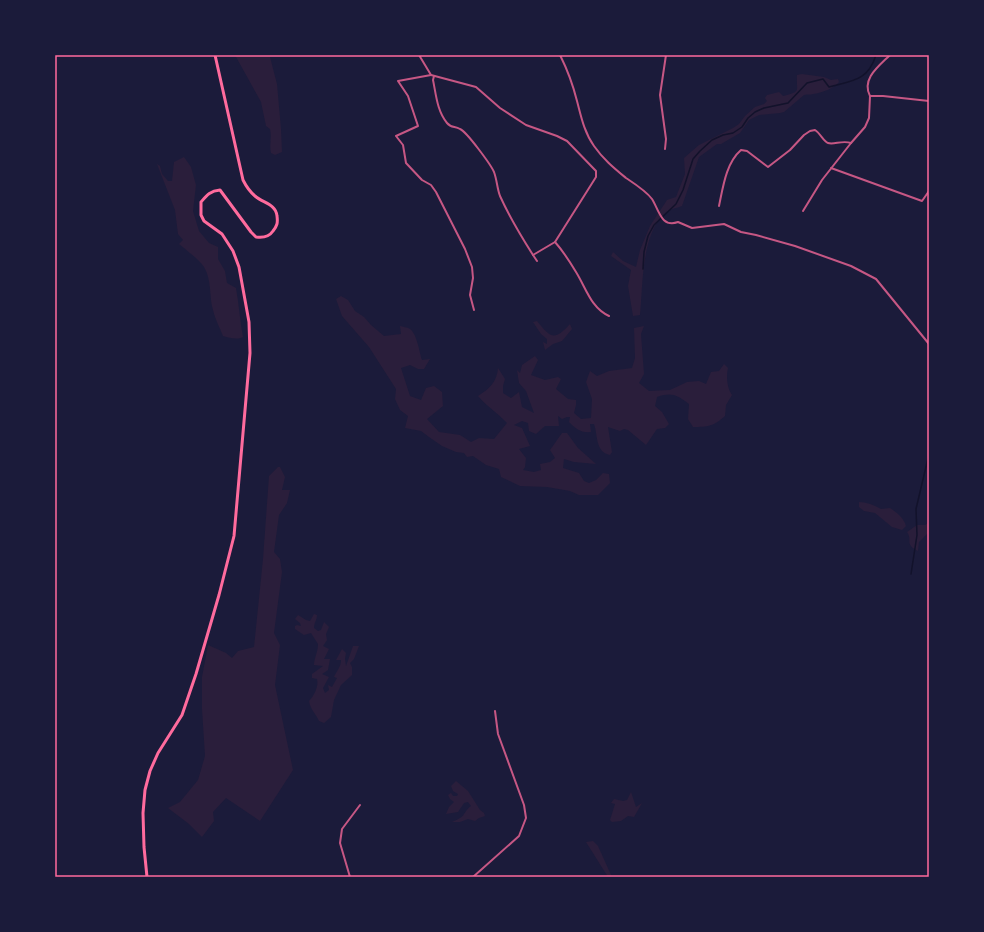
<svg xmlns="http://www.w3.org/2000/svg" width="984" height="932" viewBox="0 0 984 932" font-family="Figtree,sans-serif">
<rect width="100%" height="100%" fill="#1b1b3a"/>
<g fill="#2a1e3b">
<path d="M235,55H270V57L277,84L281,129L282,152L275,155L271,153C269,145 272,138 270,129L266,126L261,102Z"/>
<path d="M802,74L824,77L831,80L838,79L839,82C834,88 822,93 813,94C810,95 808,94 804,95L784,112L780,113L759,115L749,120L740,133L721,144H717L699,157L682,206C677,208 669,209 665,213C641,234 643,286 640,315L633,316L628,286L631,270L611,256L613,252L623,261L636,267L640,250L650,226L667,200L676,197L685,174L684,158L699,145L733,128L739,124L745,116L755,107L764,104L767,101L765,98L767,95L779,92L783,96C802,91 796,92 797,75Z"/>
<path d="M184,157L191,167L196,185L193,211L199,231L209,243L218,247V259L225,271L227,283L236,288C239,305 240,321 243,337C237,340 230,338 223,336C220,328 215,319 213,310C209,297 212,280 204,267C199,259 187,251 179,244L183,240L178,234L175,210L157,164L160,166L162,174L168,181H172L174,162Z"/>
<path d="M341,296L348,300L355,311L364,317L371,325L384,336L401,334L400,326C403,327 407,327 410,329C417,334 419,351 422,360L430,359L424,369H418L410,365L401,368L410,396L421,400L426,388L434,386L442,392L443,406L427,419L439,432L460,435L471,442L479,438L494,439L507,423C498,413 486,406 478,396C489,389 497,382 498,368L505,379L503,386V393L511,398L519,392L522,407L534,413L526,391L519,383L517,370L520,373L522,365L535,356L538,360L531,375L545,380L558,377L561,379L556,389L568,399L576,400V405L574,413L581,419L591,418L592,399L586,382L590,371L597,376L609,371L632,368L635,358L634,328L644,326L641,334L644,374L639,383L649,391L670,390L687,382L699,381L706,384L711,372L719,371L724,364L728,368C726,376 727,388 732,395L726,405L725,416C714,426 708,427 693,427L688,419L689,404C677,395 672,392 657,397L655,406L662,412L669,424L665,428L657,429L646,445L628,430L624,429L620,431L608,427L612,452L610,455C595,452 598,435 594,424H590L591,432C581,433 576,429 569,422L570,417H567L562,419L558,416L559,426H545L536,434L529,431L528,423L522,421L514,425L522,428L530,446L519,449L526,458L525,467L523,470L534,472L541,470L540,464L550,462L555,458L550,450L562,433H567L578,448L596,464L574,462L564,459L563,468L579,473L584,481L589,483L596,480L603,473L609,474L610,483L598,495H579L570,491L547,487L520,486L501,477L499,469L486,465L473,456L467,457L464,453L456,452L442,446L429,437L421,431L405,428L408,416L400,410L395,399L396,389L369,347L342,316L336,299Z"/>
<path d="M537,321C550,337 554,342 570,324L572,329L562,341L553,344L545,350L543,342L547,344V339L541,334L533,322Z"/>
<polygon points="278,467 280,467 285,477 282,490 290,490 287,503 279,515 274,552 280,559 282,572 274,633 280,645 275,685 293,770 260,821 226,798 213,812 214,821 202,837 189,824 168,808 180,802 198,780 205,756 202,709 202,677 208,645 226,653 232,658 238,651 254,647 263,559 269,476"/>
<path d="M859,502C866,502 874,505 881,509L890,508C896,512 904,518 906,526L902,530L892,527L875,513L864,511L859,507Z"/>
<path d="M929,522V532L919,542L918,551C904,544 913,541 907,532L917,525H925Z"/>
<path d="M314,614L317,615C317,620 314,623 314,628L318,631L321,630L324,622L329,627L326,634L327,640L323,646L329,649L324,659H330L328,670L322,674L329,677L323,688L325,693L329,690L328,685L332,687L337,678L334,677C337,670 341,667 341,660H336L342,649L346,653L345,659L346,666L353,646H359L354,659L350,663L352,667V675L341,685L334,700L331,717L324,723L319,721C316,714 310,709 309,701C314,696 319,686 317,679L312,678V674L323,666L314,665C314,658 318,652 318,644L311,633L304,635L295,629V626L297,625L301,626L300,623L295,619L298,615L306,620L310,621Z"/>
<path d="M456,781L468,791L480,810L484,813L485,816L479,818L475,821L468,819L460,822H452C456,820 462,818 464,814C467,810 467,809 471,806L468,802L464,803L458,812L446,814L449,807L454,802L450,799L448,795L451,793L453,796H457L458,794L453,791L451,786Z"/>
<polygon points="631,792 636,807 642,803 634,817 628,816 621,821 612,822 610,820 615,804 611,803 614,799 623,801 627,800"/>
<polygon points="593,841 598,846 612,877 608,877 586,842"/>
</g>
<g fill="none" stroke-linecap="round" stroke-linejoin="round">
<g stroke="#12122b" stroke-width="1.5">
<path d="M643,269L644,252L648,236L654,225L676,204L683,190L693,159L700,151L712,140L723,135L733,133L742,127L748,118L755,112L764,108L788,103L807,83L823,79L829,87C852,81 868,81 876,55"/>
<polyline points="911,574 917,535 916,509 929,454"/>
</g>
<g stroke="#c65784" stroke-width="2">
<polyline points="419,55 431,75 476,87 500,108 526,125 557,136 567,141 596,171 596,177 555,242"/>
<path d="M560,55C567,69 573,85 577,101C581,116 584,132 594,146C603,159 614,168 626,178C635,184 646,191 652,199C659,210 661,228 678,222L692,228L724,224L741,232L756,235L795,246L851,266L876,279L929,344"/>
<path d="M890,55C879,66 861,79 870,96H883L929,101"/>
<polyline points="431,75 398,81 408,96 418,126 396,136 403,145 406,163 422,180 431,185 436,192 465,249 472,267 473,278 470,295 474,310"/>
<path d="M434,76L433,80C436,94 437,111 447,123C451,128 455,126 460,129C467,132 491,165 494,172C497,180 497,188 500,196C509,216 521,236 533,255L555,242C563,251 570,262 576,272C586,288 591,308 609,316"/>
<polyline points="665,149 666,139 660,95 666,55"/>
<polyline points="831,168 922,201 929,191"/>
<path d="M719,206C723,187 726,163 741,150L747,151L768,167L790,150L804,135L810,131L815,130C820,133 824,142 828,143C834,145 842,140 851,143"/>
<polyline points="803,211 822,180 851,143 865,127 869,118 870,96"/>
<polyline points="533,255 537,261"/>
<polyline points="350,877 340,843 342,829 360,805"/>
<polyline points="473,877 519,836 526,818 524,805 498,734 495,711"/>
</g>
<path stroke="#ff6b9d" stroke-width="3" d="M147,877L144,847L143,813L145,790L150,771L158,753L182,715L196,674L219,595L234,536L250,353L249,322L239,267L233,251L222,234L204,221L201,215V202C207,195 210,191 220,190L251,232L256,237C263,238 269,237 273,231C277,226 278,223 277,216C276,204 263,203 255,196C249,191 246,186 243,180L215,55"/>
</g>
<rect width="984" height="932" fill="none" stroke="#1b1b3a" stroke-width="112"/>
<rect x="56" y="56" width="872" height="820" fill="none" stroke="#ff6b9d" stroke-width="1.5"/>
</svg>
